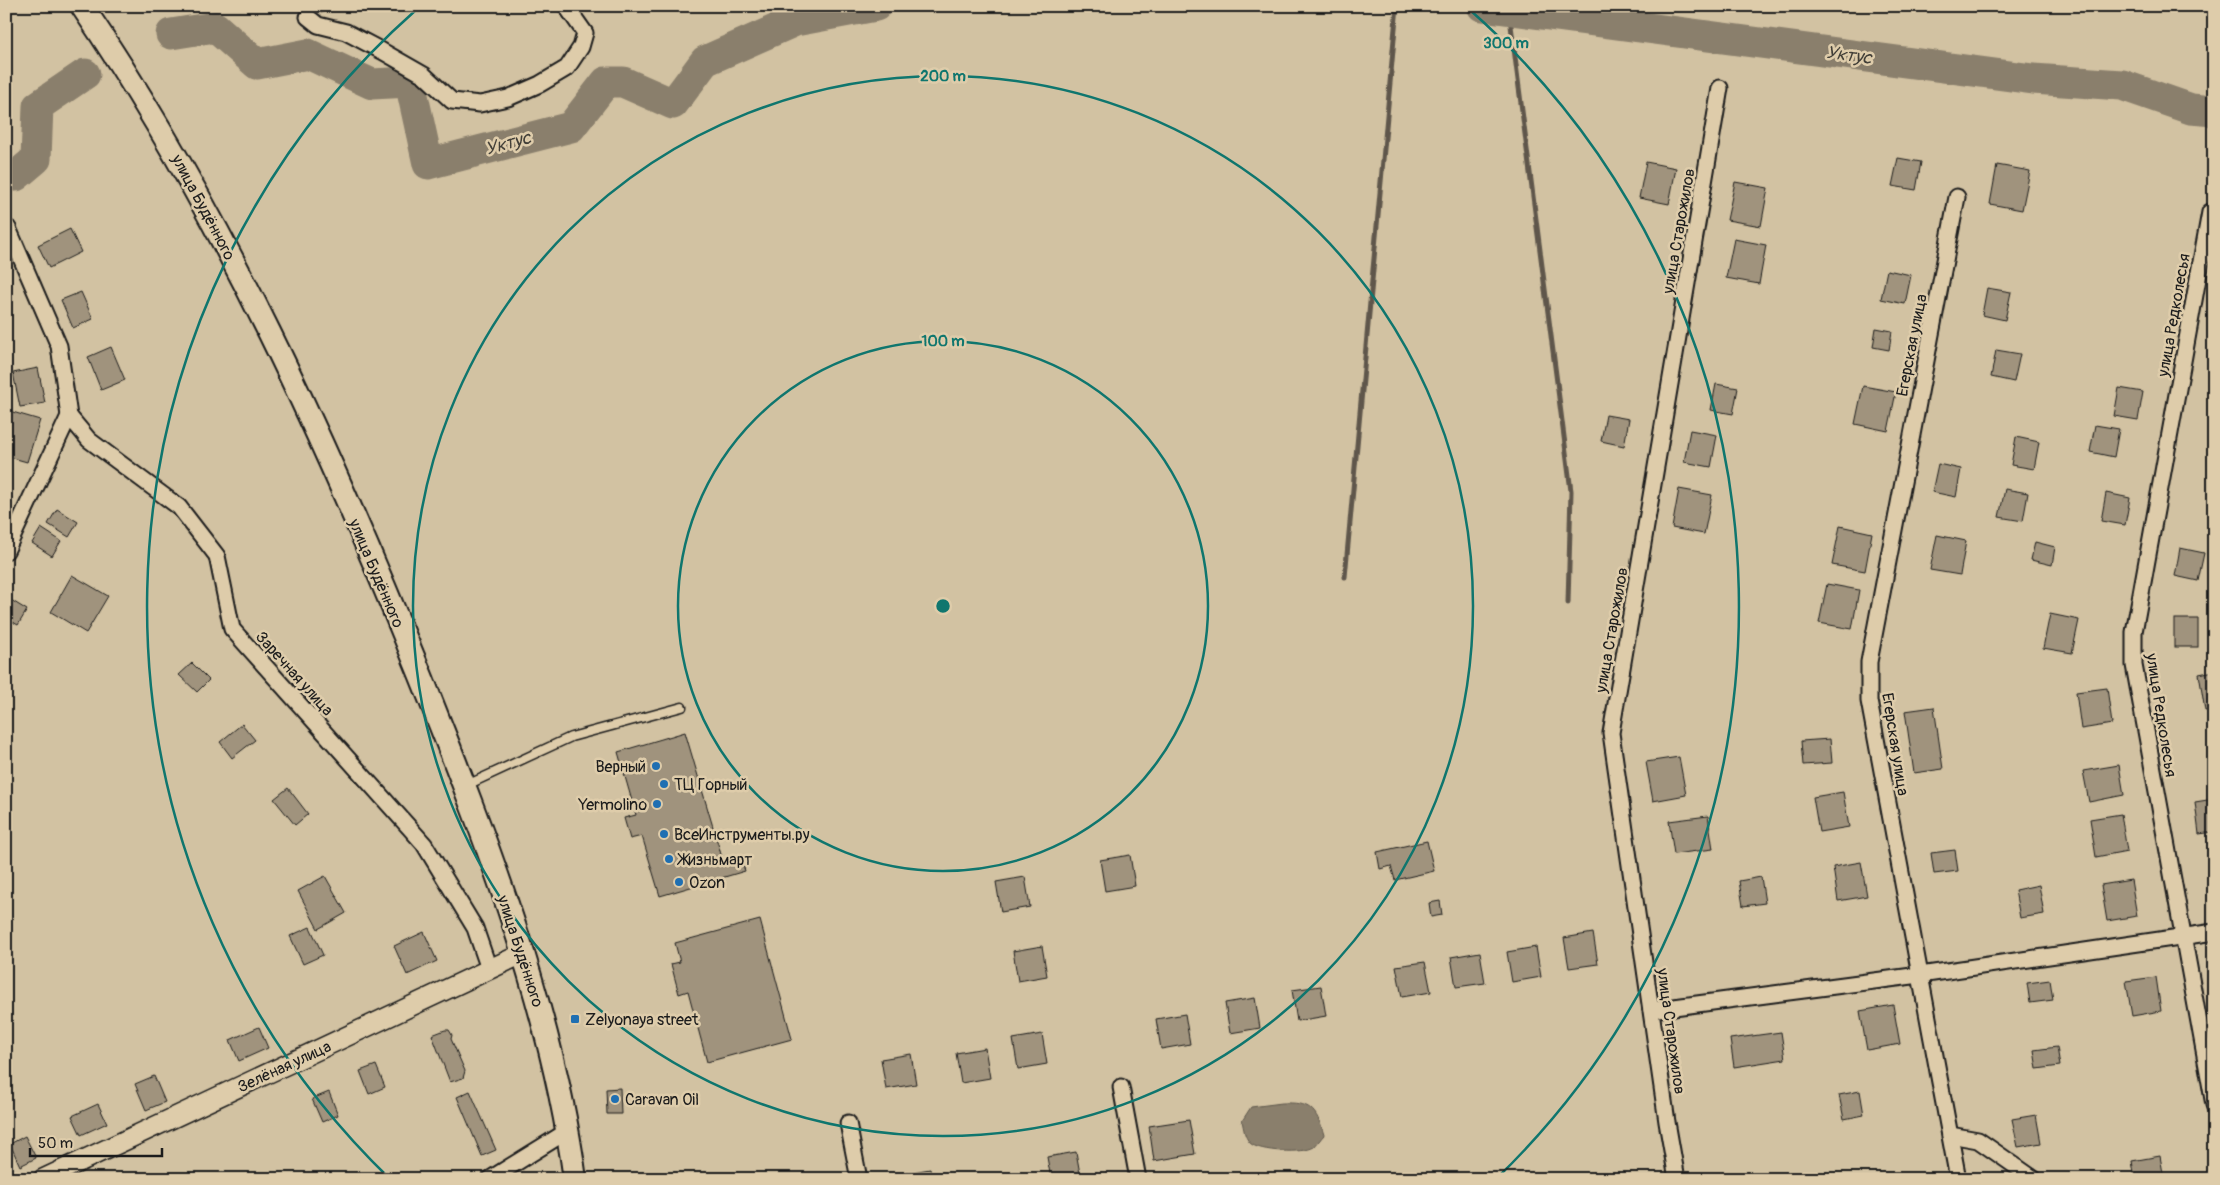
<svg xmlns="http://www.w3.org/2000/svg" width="2220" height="1185" viewBox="0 0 2220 1185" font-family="Pangolin,sans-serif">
<rect width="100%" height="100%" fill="#d2c2a2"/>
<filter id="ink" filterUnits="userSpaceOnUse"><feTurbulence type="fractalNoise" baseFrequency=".02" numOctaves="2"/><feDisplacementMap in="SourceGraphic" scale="10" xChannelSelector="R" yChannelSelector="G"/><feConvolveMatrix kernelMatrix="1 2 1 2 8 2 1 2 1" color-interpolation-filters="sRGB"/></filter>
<g filter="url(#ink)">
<path fill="#8a7f6c" stroke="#5e574c" d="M1282,1103C1310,1102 1316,1108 1324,1135C1321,1138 1317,1144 1314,1147C1303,1154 1259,1152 1250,1143C1244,1136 1244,1129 1242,1121L1251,1107Z"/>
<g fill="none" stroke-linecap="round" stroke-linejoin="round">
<g stroke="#5e574c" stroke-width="5">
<polyline points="1509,10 1571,491 1568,603"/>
<polyline points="1345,577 1397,6"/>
</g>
<g stroke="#8a7f6c" stroke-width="31">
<polyline points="1482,6 2033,79 2122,85 2191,109 2214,111"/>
<polyline points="171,34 215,27 257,64 308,54 372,84 410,82 428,164 571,127 606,82 623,82 673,104 705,61 795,21 876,6"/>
<polyline points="6,176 16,176 36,159 38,106 85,74"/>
</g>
</g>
<g fill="#a0937d" stroke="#1c1c1c">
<polygon points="319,6 337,6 321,13"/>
<polygon points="1898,158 1921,162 1916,190 1892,186"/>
<polygon points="1646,162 1676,168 1669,204 1639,198"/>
<polygon points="1997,165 2030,171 2022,210 1990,204"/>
<polygon points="1735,182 1768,188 1761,226 1727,220"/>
<polygon points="70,229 81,252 49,268 38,245"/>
<polygon points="1734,239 1766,245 1759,284 1726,278"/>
<polygon points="1887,270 1911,275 1905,304 1881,299"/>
<polygon points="1987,288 2011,292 2005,320 1982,315"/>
<polygon points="81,292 93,319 73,328 61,300"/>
<polygon points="1876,328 1892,331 1889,350 1873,347"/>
<polygon points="111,347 125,380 101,390 88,357"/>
<polygon points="1996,350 2020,354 2014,382 1991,377"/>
<polygon points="38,368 45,403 20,407 13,373"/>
<polygon points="1716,384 1738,388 1733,414 1711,410"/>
<polygon points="1863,386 1896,392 1888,431 1855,424"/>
<polygon points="2119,388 2143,392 2138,420 2114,416"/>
<polygon points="9,411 40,420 27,462 6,456 6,421"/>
<polygon points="1606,415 1629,419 1624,446 1601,441"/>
<polygon points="2095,425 2119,429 2114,457 2090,452"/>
<polygon points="1690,430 1717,435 1711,467 1684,462"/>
<polygon points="2016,437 2039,442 2034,469 2011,465"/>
<polygon points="1938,464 1961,469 1956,497 1932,492"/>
<polygon points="1679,489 1712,495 1704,534 1672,528"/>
<polygon points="2005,489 2028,493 2023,521 1999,517"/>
<polygon points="2106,493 2130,498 2125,525 2101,521"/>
<polygon points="57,509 78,522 69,537 48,524"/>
<polygon points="1840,526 1872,533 1865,571 1832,565"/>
<polygon points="41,528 61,541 52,556 32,543"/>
<polygon points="1937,535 1966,541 1960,575 1930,570"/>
<polygon points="2035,542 2055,547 2052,565 2031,560"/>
<polygon points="2180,548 2204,553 2198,581 2175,576"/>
<polygon points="72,575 108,596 86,633 51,612"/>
<polygon points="1827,584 1859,590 1852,629 1819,623"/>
<polygon points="6,597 27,610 18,625 6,618"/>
<polygon points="2050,614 2079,620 2072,653 2043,648"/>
<rect x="2174" y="619" width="24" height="28"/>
<polygon points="192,663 209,680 197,692 179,675"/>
<polygon points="2214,671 2214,709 2205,711 2199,674"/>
<polygon points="2107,688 2112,724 2081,729 2076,692"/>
<polygon points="1934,707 1943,769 1914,773 1905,711"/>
<polygon points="242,724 255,740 232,758 220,742"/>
<polygon points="685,732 723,861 740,856 745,871 660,896 642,836 630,839 624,818 636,815 618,752"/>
<polygon points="1830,739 1832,763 1803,765 1801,741"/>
<polygon points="1679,757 1686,795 1653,801 1646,762"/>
<polygon points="2119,765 2124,795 2089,802 2083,771"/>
<polygon points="288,788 308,814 295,825 274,799"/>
<polygon points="1843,792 1849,827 1819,832 1813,797"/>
<polygon points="2214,799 2214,832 2199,834 2195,802"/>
<polygon points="2121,814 2127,851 2096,857 2090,819"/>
<polygon points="1708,816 1713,849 1674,854 1669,821"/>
<polygon points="1427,841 1434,871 1395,880 1391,866 1380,869 1377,852"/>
<polygon points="1955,850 1958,871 1934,874 1931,853"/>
<polygon points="1130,855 1135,886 1105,891 1100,860"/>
<polygon points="1861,862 1867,896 1838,901 1833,867"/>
<polygon points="2214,875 2214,900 2210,876"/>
<polygon points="325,876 346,913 318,929 298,891"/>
<polygon points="1025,877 1030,907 1001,912 996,882"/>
<polygon points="1761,877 1765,903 1743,906 1739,881"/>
<polygon points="2131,880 2137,916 2107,921 2101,885"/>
<polygon points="2039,885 2044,914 2020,918 2015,890"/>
<polygon points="1440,901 1442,915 1431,917 1429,903"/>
<polygon points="760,920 792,1039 707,1062 688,991 679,994 671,964 680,962 675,943"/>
<polygon points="310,927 323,955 303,964 290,936"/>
<polygon points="424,932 437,961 407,975 394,946"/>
<polygon points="1593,933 1598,964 1569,968 1564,938"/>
<polygon points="1042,946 1047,976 1018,981 1013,951"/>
<polygon points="1536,947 1541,977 1512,982 1507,952"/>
<polygon points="1480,952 1485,983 1456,987 1451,957"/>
<polygon points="1425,962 1431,992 1402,997 1396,966"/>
<polygon points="2156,977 2161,1011 2132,1016 2126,981"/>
<polygon points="2050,980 2053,1000 2030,1003 2027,983"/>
<polygon points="1321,986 1326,1016 1297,1021 1292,990"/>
<polygon points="1255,998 1260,1028 1230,1033 1225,1003"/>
<polygon points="1893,1005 1900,1044 1867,1050 1860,1011"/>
<polygon points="1185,1014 1190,1044 1161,1049 1156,1019"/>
<polygon points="259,1027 268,1048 239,1061 230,1040"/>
<polygon points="445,1030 449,1030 452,1035 451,1039 465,1071 463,1078 450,1082 432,1035"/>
<polygon points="1781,1032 1785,1059 1734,1067 1730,1039"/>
<polygon points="1042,1034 1047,1064 1018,1069 1013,1039"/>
<polygon points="2057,1047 2060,1066 2037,1069 2034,1050"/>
<polygon points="985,1048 990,1078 961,1083 956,1053"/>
<polygon points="911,1054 916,1084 886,1089 881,1059"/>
<polygon points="376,1065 385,1087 369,1094 360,1071"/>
<polygon points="154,1076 165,1102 146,1110 135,1084"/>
<polygon points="620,1088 621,1114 607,1114 606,1089"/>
<polygon points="470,1091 496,1150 482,1156 457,1097"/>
<polygon points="1860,1091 1864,1115 1844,1119 1839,1095"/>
<polygon points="329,1092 338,1115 322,1122 312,1099"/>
<polygon points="98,1104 107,1123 81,1135 72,1116"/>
<polygon points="2036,1115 2041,1143 2018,1147 2012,1119"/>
<polygon points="1189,1120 1195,1154 1154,1161 1149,1126"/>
<polygon points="25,1136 36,1158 20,1166 10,1144"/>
<polygon points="1076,1152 1081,1179 1051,1179 1047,1157"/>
<polygon points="2160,1156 2164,1179 2135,1179 2132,1161"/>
<polygon points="930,1169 932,1179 902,1179 901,1174"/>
</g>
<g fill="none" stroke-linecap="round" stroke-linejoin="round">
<g stroke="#1c1c1c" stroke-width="11">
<polyline id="service" points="467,785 571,737 682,707"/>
</g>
<g stroke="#1c1c1c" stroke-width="19">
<g id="minor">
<polyline points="308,17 318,25 346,32 382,51 424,75 452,101 480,104 508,98 540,84 567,68 581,47 585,33 566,6"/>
<polyline points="1957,197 1869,662 1869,701 1958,1179"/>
<polyline points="2210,212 2134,632 2134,665 2214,1105"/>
<polyline points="8,228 59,346 69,416"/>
<polyline points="69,416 89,440 179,507 217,556 232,629 424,844 475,928 489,969"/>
<polyline points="6,551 69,416"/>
<polyline points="1651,1010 1920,975 2214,932"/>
<polyline points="1121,1087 1138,1179"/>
<polyline points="848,1123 859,1179"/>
<polyline points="1950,1135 1978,1140 2034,1179"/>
<polyline points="490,1179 569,1130"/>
<polyline points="1677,1179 1667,1122 1611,733 1720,88"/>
</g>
</g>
<g stroke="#1c1c1c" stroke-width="22">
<polyline id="tertiary" points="43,1179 524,953"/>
</g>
<g stroke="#1c1c1c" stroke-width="26">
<path id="primary" d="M82,6C223,214 327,444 421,676C486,839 551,1004 575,1179"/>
</g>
<use href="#service" stroke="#deccaa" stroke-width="8"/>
<use href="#minor" stroke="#deccaa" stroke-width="15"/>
<use href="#tertiary" stroke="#deccaa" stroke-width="19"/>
<use href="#primary" stroke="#deccaa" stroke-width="22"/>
</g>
</g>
<g fill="none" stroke="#0f766e" stroke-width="2.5">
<circle cx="943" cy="606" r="265"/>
<circle cx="943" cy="606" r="530"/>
<path d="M390 1179A796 796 0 0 1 416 10M1470 10A796 796 0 0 1 1496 1179"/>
</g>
<g fill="#1f6fb2" stroke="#deccaa" stroke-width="2">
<circle cx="656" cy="766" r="5"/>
<circle cx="664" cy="784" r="5"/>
<circle cx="657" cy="804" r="5"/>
<circle cx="664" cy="834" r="5"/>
<circle cx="669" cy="859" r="5"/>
<circle cx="679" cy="882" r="5"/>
<rect x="570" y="1014" width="10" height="10" rx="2.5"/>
<circle cx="615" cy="1099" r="5"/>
</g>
<g text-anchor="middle" stroke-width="5" stroke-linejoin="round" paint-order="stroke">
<g font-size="16" fill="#1c1c1c" stroke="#deccaa">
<text transform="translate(204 207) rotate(62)" y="6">улица Будённого</text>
<text transform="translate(1678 231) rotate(-80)" y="6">улица Старожилов</text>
<text transform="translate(2173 315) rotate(-80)" y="6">улица Редколесья</text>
<text transform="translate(1911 345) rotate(-79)" y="6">Егерская улица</text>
<text transform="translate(377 573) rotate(67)" y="6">улица Будённого</text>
<text transform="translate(1611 630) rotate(-80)" y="6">улица Старожилов</text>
<text transform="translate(295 673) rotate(48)" y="6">Заречная улица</text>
<text transform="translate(2162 715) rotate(81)" y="6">улица Редколесья</text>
<text transform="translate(1896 744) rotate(81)" y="6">Егерская улица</text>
<text transform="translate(521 951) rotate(72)" y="6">улица Будённого</text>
<text transform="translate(1672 1031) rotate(82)" y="6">улица Старожилов</text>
<text transform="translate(284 1066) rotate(-25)" y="6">Зелёная улица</text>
</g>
<g font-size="16" fill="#1c1c1c" stroke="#deccaa" text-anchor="start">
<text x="646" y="772" text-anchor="end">Верный</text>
<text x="674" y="790">ТЦ Горный</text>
<text x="647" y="810" text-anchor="end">Yermolino</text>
<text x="674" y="840">ВсеИнструменты.ру</text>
<text x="679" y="865">Жизньмарт</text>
<text x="689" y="888">Ozon</text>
<text x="585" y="1025">Zelyonaya street</text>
<text x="625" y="1105">Caravan Oil</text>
</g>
<g font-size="18" font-style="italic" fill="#423f38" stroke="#deccaa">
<text transform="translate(1849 55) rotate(8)" y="6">Уктус</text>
<text transform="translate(508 143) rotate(-15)" y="6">Уктус</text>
</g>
</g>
<circle cx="943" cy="606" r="8" fill="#0f766e" stroke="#deccaa" stroke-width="2.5"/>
<g font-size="15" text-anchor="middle" font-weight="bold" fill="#0f766e" stroke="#deccaa" stroke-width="5" stroke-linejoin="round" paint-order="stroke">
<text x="1506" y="48">300 m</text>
<text x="943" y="81">200 m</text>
<text x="943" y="346">100 m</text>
</g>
<rect width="2220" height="1185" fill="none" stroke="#deccaa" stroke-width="25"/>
<rect x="12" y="12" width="2195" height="1160" fill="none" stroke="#1c1c1c" stroke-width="2" filter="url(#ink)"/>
<path d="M30 1148v8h132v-8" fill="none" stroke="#1c1c1c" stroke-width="2.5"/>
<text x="38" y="1148" font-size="15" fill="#1c1c1c" stroke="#deccaa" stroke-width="4" paint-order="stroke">50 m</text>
</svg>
